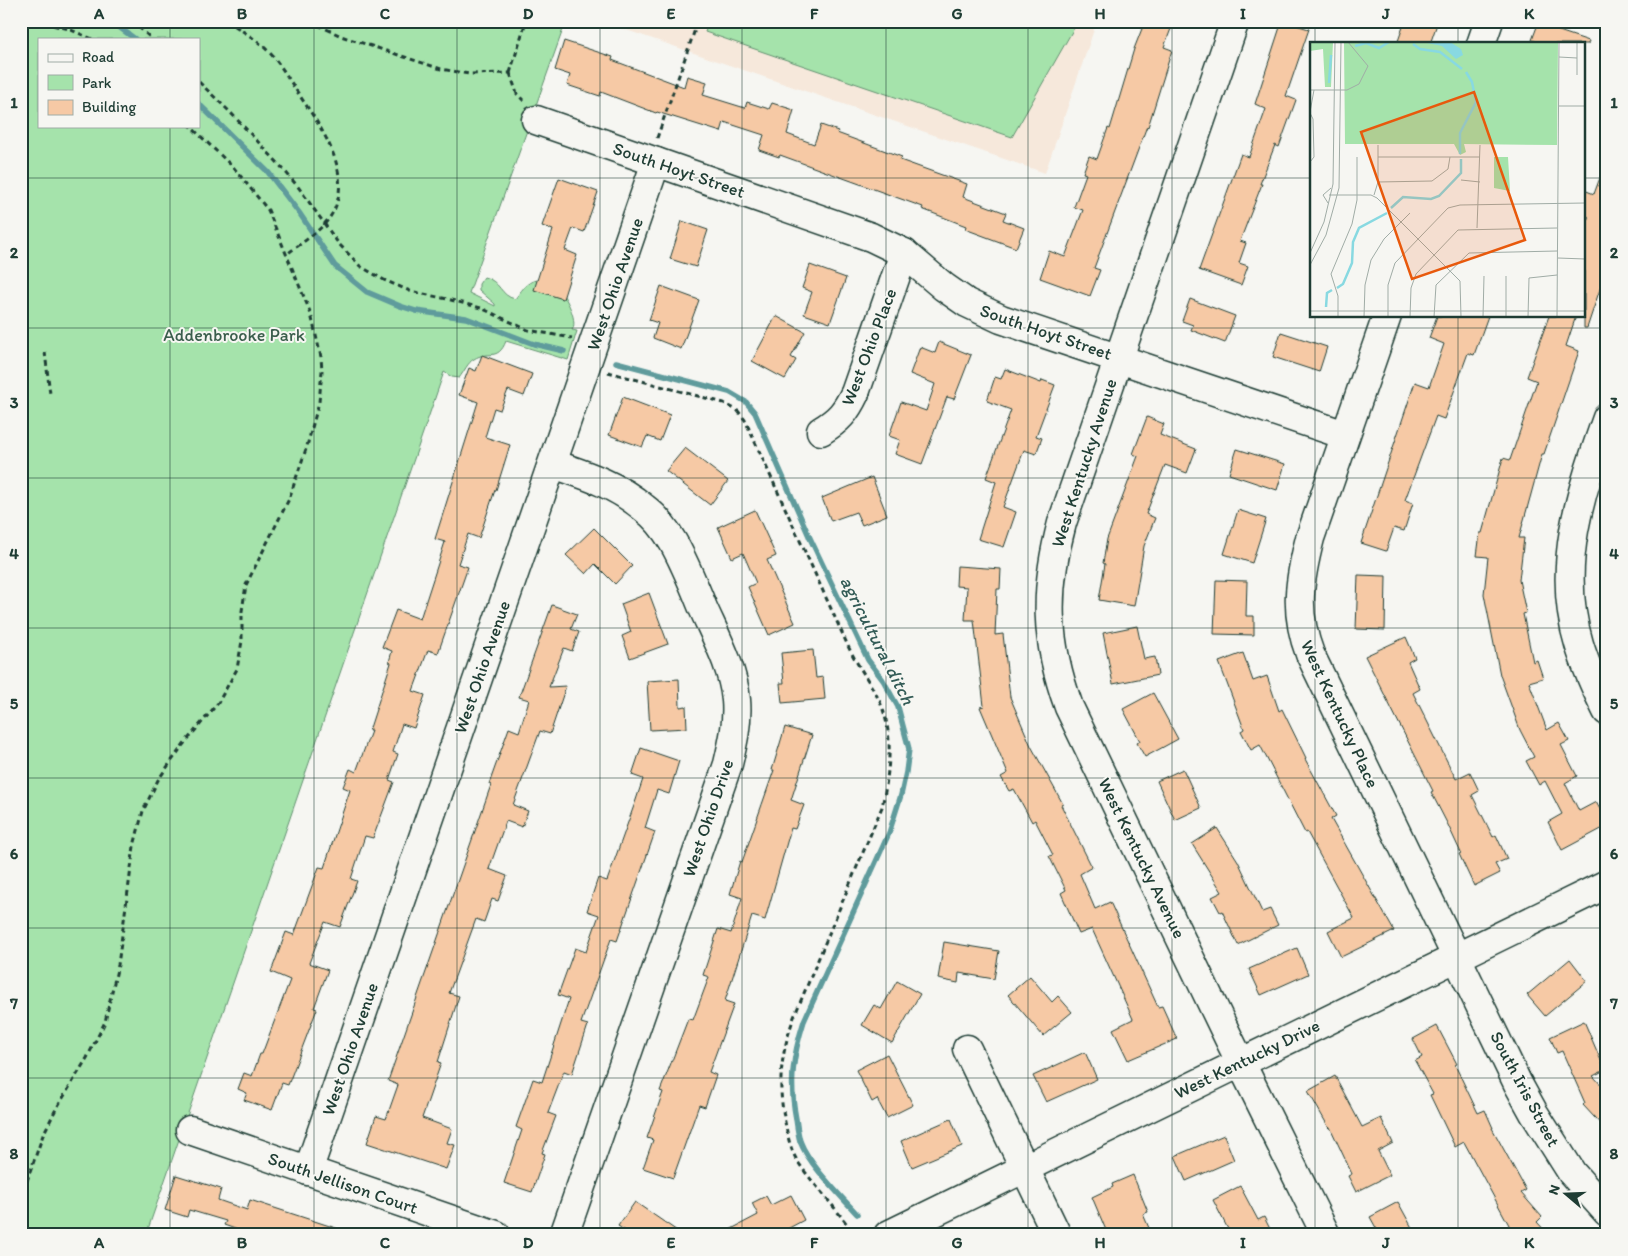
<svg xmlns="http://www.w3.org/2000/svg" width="1628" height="1256" viewBox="0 0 1628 1256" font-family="Itim,sans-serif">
<rect width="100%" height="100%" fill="#f6f6f2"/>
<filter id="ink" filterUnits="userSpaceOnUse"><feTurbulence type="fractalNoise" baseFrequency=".02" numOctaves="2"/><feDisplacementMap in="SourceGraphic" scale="10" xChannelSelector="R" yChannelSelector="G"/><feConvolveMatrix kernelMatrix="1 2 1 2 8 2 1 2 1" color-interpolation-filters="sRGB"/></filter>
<g filter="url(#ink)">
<polygon fill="#f6e8db" points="600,21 1097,21 1045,173"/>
<g fill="#a5e3ab" stroke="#629070" fill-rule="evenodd">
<path d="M21,21H566L469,293L495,306V304L479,290V284L484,277C501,281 500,296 515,299C525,286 528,279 546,279C551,283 558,287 562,293C568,301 578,322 572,330L577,331L568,360L506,341C498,362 488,350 474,359C468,362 464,372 459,378L452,377L444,372L146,1235H21ZM39,39H199V126H39Z"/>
<polygon points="709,21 1078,21 1012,137 705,32"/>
</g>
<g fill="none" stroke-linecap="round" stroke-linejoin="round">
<g stroke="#5e9b9c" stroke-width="5.5">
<polyline points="111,21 135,39"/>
<polyline points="199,104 268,172 300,214 335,266 367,292 400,306 416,311 466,318 534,344 564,351"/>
<path d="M616,362L729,392L746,402L755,413L809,536L859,641L868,660L883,680L898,707L909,749L906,772L901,795L889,833L804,1021C793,1056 789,1082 796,1119C797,1126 798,1134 800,1141C809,1165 840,1195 857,1214"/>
</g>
</g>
<g fill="#f6c9a5" stroke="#1f3d34">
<polygon points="1145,21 1174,21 1164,47 1172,50 1148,127 1147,126 1094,268 1100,270 1090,296 1040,278 1049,251 1065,257 1083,210 1074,207 1086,174 1083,173 1089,156 1097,159 1108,128 1110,129 1134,49"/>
<polygon points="1282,21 1309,29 1286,96 1296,100 1279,147 1275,145 1260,184 1262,184 1240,241 1246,243 1239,263 1248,266 1241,285 1199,270 1241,154 1249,157 1266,109 1255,104"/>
<polygon points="1405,21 1438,21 1430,44 1397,44"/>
<polygon points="1538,24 1589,41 1588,44 1543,44 1532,40"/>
<polygon points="564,41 613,57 612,60 684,87 687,76 707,82 703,95 745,108 747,102 769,109 772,103 794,110 787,134 814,144 821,125 838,131 837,133 902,157 900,160 967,184 963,197 1006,213 1003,220 1024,228 1016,248 965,229 966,226 922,209 923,207 780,155 779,157 759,150 764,135 724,122 721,132 657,112 656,113 601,92 600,96 567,85 570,75 555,70"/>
<polygon points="1605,164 1607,165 1607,268 1587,328 1584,328 1584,229 1589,217 1584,215 1584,190 1594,194"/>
<polygon points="559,178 598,192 584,232 573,228 565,250 577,255 563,299 534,290 553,230 542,226"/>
<polygon points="682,221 708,230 696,267 670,259"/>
<polygon points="810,265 846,278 830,323 804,314 812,292 802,288"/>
<polygon points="661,286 699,300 681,349 653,338 658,323 649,320"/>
<polygon points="1190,299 1235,316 1225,343 1191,330 1193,325 1182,321"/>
<polygon points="776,316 805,332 791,357 796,360 785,379 752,361"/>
<polygon points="1437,316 1488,316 1474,355 1468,353 1444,419 1436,416 1405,500 1413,503 1404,531 1394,528 1386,551 1361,543 1415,382 1429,387 1444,344 1429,338"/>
<polygon points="1549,316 1576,316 1566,346 1579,351 1544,454 1542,454 1519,538 1524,538 1519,580 1526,613 1523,614 1533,662 1537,660 1543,678 1529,682 1547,730 1559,723 1569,741 1561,745 1577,776 1565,783 1579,811 1596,802 1607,822 1607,826 1562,850 1548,822 1562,814 1545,781 1539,785 1526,761 1534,757 1520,730 1500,675 1484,594 1488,557 1477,556 1480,533 1482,533 1503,458 1510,460 1537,381 1527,377"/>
<polygon points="1281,332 1327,347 1319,372 1273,357"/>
<polygon points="939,342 971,355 954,399 947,397 922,464 895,454 900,440 889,436 901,402 926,411 935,384 910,374 920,347 935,353"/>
<polygon points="482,355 532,374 524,396 508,390 500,410 494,408 485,437 510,445 496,490 495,490 479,538 468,534 458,564 468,567 438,653 428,650 413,691 425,695 414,728 402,724 393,752 398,754 389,780 394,782 373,838 365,836 351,879 357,881 340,927 325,922 309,963 328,970 314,1008 317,1009 288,1085 282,1083 272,1110 244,1100 247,1093 238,1089 244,1073 252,1076 260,1054 262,1054 290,980 271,972 286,932 294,935 319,867 324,868 350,790 343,787 350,769 356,772 371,731 369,731 391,663 389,662 392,651 382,647 396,610 420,619 445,542 435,539 478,402 459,395 469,368 476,371"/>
<polygon points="1005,369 1041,383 1042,380 1055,385 1036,436 1042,438 1036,454 1024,450 1003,507 1016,512 1004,547 978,539 996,482 986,478 1011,410 987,401 995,377 1001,379"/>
<polygon points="623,397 670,415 660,441 647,436 642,447 609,435"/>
<polygon points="1147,417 1164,424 1160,435 1196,449 1187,473 1165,465 1146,514 1155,518 1144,546 1134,606 1099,600 1105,564 1103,563 1107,539 1138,456 1133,454"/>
<polygon points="685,448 728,481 710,505 666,471"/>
<polygon points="1237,449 1285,464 1277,490 1229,474"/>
<polygon points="872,477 887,515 862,525 856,512 831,521 822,498"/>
<polygon points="755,510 776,556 767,560 795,623 769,635 748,587 756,583 743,553 732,558 718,527"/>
<polygon points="1238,510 1266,519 1252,563 1224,554"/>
<polygon points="594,528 632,566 615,584 595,564 586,574 566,555"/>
<polygon points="957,566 1001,569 1000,589 997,589 995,635 1003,634 1010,697 1031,746 1063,804 1061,805 1092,867 1080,874 1095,909 1110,902 1158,1007 1162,1006 1177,1039 1128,1060 1113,1029 1133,1019 1092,929 1079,934 1061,893 1066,890 1049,856 1053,855 1035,820 1032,822 1014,789 1009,791 1001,777 1008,773 980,707 984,706 974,620 965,620 967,587 956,586"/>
<polygon points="1358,575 1386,576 1385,630 1356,629"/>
<polygon points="1216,580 1247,581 1246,616 1254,616 1254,635 1214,634"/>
<polygon points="649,593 668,644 630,658 622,636 631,632 621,604"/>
<polygon points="552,605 577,614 571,629 579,632 572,651 564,648 549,687 566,686 550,734 540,731 513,805 528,811 522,827 506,821 489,869 507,876 498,901 492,899 484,922 476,919 449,993 459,996 438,1062 441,1063 422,1118 452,1129 447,1143 455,1145 446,1169 367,1143 376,1116 386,1119 398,1085 388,1081 491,785 489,784 509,728 519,732 529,700 519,697"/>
<polygon points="1137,626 1144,659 1155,657 1158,675 1113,684 1103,633"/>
<polygon points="1406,637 1415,658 1408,662 1420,689 1413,693 1456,779 1470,772 1479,791 1472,795 1493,837 1496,835 1507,859 1495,864 1500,873 1474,886 1459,854 1461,853 1448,825 1431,792 1433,791 1365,656"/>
<polygon points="813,650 816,678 823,677 825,699 782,703 780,683 784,683 781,653"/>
<polygon points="1243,653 1253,681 1267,676 1279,711 1282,709 1306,758 1305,759 1336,816 1331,819 1394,931 1341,957 1328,931 1354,918 1307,832 1305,833 1260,745 1251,750 1241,731 1244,729 1219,662"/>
<polygon points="679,679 680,707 686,706 687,728 650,730 647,681"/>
<polygon points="1153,693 1178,739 1145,757 1137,743 1140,741 1123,709"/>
<polygon points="785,727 812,735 791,800 804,805 795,829 791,828 765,920 752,916 725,1001 734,1004 709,1072 716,1075 705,1107 699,1105 673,1178 643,1168 653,1140 647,1138 663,1092 660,1091 673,1058 688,1019 693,1020 709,977 703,975 718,929 731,933 742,898 730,894 740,861 742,862 774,770 772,770"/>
<polygon points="641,748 679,761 669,794 657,790 645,828 655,832 617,941 611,939 581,1023 588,1025 572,1074 564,1071 548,1113 556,1116 542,1153 545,1154 532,1192 504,1183 522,1130 516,1127 533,1079 542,1082 569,999 558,995 575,948 586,952 599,915 587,911 598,878 607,881 636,800 643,779 632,775"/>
<polygon points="1183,769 1201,808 1175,820 1157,781"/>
<polygon points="1217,828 1238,861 1262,912 1270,909 1278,925 1238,945 1222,911 1220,912 1212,897 1222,892 1192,844"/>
<polygon points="944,942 999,951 994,979 959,973 958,983 938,979"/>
<polygon points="1297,948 1308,974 1261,995 1249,969"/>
<polygon points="1570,959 1587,981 1545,1016 1527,995"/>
<polygon points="1030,976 1052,1002 1058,996 1072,1012 1043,1036 1008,995"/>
<polygon points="897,981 920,994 892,1043 862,1025 874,1005 881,1009"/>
<polygon points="1584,1021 1605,1070 1593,1076 1607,1091 1607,1131 1583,1105 1585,1103 1562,1051 1557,1053 1550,1037"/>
<polygon points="1437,1026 1457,1064 1455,1065 1478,1113 1485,1110 1493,1128 1492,1128 1526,1190 1521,1193 1542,1217 1537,1222 1549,1235 1515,1235 1508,1227 1509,1225 1464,1142 1455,1147 1430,1095 1433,1094 1415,1061 1422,1057 1413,1039"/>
<polygon points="1085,1052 1097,1079 1046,1102 1033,1076"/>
<polygon points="887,1054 913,1105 887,1118 877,1099 872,1102 856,1070"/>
<polygon points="1335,1076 1362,1127 1381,1118 1393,1143 1378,1151 1390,1175 1356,1192 1348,1176 1352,1174 1330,1127 1329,1128 1308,1091"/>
<polygon points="951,1119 962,1146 912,1167 901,1141"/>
<polygon points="1224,1135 1234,1160 1186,1181 1175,1156"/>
<polygon points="176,1175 221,1189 218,1200 247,1210 250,1200 348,1232 347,1235 252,1235 224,1225 226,1221 189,1210 187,1217 165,1210"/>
<polygon points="1133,1175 1148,1212 1143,1214 1152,1235 1108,1235 1092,1197 1113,1187 1112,1184"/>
<polygon points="1240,1186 1258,1220 1264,1217 1273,1235 1231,1235 1213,1200"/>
<polygon points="791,1195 804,1220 776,1235 720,1235 758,1215 752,1203 766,1196 771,1205"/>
<polygon points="635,1202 683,1235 632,1235 618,1226"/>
<polygon points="1398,1202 1416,1235 1380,1235 1370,1217"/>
</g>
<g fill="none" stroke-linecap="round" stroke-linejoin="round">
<g stroke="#1f3d34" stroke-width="31">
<g id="minor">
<path d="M1235,21L1062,523C1044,590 1045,641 1069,707L1230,1041L1326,1235"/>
<polyline points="1481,44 1489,21"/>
<polyline points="536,120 871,237 904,253 944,287 967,303 1001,319 1345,435"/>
<path d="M1387,316L1310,538C1299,581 1294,612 1310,654L1518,1084L1534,1113L1572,1173L1607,1212"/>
<path d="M1607,418C1581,492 1555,565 1579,644C1586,667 1596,689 1607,711"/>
<path d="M821,431C839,420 846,412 855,393L904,253"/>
<path d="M553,464C586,475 617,485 644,508C656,517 666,530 673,542C685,563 694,586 703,608C716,637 733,668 736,700C738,722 733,743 728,764L564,1235"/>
<polyline points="967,1049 1057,1235"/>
<polyline points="190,1130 496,1235"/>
<polyline points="308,1171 656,162"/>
<polyline points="888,1235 1607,884"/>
</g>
</g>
<g stroke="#1f3d34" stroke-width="3" stroke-dasharray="5 4" stroke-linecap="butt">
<polyline points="36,21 69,29 92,39"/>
<polyline points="132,21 152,39"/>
<path d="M227,21C241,30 255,38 267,50C279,62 287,76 296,90C317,122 352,167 335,208C326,229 303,241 286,255"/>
<polyline points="310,21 341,36 441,69 469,74 510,73"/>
<polyline points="510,73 517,94 524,101"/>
<polyline points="510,73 526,21"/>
<polyline points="199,82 229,111 278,163 299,188 338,243 360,266 384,280 410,291 447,299 481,308 528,330 572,338"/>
<polyline points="657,138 698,21"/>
<polyline points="45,352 50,394"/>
<path d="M608,372L724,403L738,411L745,420L848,646C857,665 870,682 879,700C895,733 889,773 882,807L794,1017C781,1054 777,1083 785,1122C788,1137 790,1149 798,1162C815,1187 838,1209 854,1235"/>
<polyline points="21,1198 43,1135 55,1111 87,1058 105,1022 118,965 134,846 143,811 158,780 183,745 218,703 237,669 242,641 242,611 246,585 289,499 307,446 319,402 322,371 321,357 311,314 268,210 234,168 190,126"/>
</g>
<use href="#minor" stroke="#f6f6f2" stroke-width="28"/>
</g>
</g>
<path fill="none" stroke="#1f3d34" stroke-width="1" stroke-opacity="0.55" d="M170,21V39M314,21V1235M457,21V1235M600,21V1235M742,21V1235M886,21V1235M1028,21V1235M1172,21V1235M1315,21V44M1458,21V44M170,126V1235M21,178H1312M1584,178H1607M1315,316V1235M1458,316V1235M21,328H1607M21,478H1607M21,628H1607M21,778H1607M21,928H1607M21,1078H1607"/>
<g text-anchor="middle" stroke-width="4" stroke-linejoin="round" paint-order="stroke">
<g font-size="18" fill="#1f3d34" stroke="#f6f6f2">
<text transform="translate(679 170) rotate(19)" y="6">South Hoyt Street</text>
<text transform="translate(615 284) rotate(-71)" y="6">West Ohio Avenue</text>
<text transform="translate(1046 332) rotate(19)" y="6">South Hoyt Street</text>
<text transform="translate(869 347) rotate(-69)" y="6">West Ohio Place</text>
<text transform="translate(1084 463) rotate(-72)" y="6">West Kentucky Avenue</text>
<text transform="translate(482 667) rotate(-71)" y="6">West Ohio Avenue</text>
<text transform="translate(1340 714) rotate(65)" y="6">West Kentucky Place</text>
<text transform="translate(708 818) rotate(-71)" y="6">West Ohio Drive</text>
<text transform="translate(1142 858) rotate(64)" y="6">West Kentucky Avenue</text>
<text transform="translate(350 1049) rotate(-71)" y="6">West Ohio Avenue</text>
<text transform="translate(1247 1059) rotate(-26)" y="6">West Kentucky Drive</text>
<text transform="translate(1525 1089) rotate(62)" y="6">South Iris Street</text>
<text transform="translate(343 1183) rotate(19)" y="6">South Jellison Court</text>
</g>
<g font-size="18" fill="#3a5e4c" stroke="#f6f6f2">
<text x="234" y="341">Addenbrooke Park</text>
</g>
<g font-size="19" font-style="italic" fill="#345c57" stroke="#f6f6f2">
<text transform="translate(878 640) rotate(63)" y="7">agricultural ditch</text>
</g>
</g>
<g transform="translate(1310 42)">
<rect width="275" height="275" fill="#f6f6f2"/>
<path d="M0,0H23L21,45H15L13,7L0,9ZM34,0H248L247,103L154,102L156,110L150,113L144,102H35ZM184,115H198L200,149L184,146Z" fill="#a5e3ab"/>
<path d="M112,0H140L151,7L153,13L146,17L132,4Z" fill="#88d9e1"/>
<path fill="none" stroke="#88d9e1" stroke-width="2.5" d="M103,2L110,7L130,10L152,27M45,4L56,1L69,6L79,0M19,41L21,13M150,112V91L166,60L162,40L156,30M81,166L93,155L121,157L129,154L151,131V117M27,246L33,242L42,221L43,200L49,186L77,171M16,265L17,251L22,248"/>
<path fill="none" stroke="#a0aca6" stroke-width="1" d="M267,0V33M249,15L267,16M0,48H37L49,42L58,24L38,0M249,64H275M0,70L4,48M0,71L3,77L4,115L0,120M68,115H170M151,138L170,140M68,140L122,139L138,127L140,115M19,153H61L67,156L150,239L151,275M64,153L68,140V103M18,161L13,153L21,146M167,186L170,103M0,211L14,180L23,142L25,0M248,216L275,217M0,223L16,193L29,146L31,0M0,269H275M28,275V254L21,232L42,182L47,158V115M54,275L55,243L61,218L74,197L100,171M78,275V243L85,221L138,166L150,163L275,161M100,275L101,246L106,232L148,188L247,186M124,275L126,243L159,211L247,209M173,275L174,234M196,275V234M218,275L219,236L247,233M247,275L249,0"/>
<path fill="#e8590c" fill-opacity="0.15" stroke="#e8590c" stroke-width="2.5" d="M164,50L215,198L102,237L51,90Z"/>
<rect width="275" height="275" fill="none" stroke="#1f3d34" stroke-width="2.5"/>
</g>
<rect width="1628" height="1256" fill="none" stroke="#f6f6f2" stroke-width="55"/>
<rect x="38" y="38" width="162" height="90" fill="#f6f6f2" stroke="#a0aca6"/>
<rect x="48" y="54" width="25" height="8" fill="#f6f6f2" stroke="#a0aca6"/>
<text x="82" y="62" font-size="15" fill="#1f3d34">Road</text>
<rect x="48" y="75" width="25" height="15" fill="#a5e3ab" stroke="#a0aca6"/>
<text x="82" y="88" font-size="15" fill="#1f3d34">Park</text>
<rect x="48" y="100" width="25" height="15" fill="#f6c9a5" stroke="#a0aca6"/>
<text x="82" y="112" font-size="15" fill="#1f3d34">Building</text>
<g transform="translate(1566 1194) rotate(289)" stroke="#f6f6f2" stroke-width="4" paint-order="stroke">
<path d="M0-4L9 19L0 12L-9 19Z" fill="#1f3d34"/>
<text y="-8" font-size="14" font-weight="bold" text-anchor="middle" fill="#1f3d34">N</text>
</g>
<rect x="28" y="28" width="1572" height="1200" fill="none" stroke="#1f3d34" stroke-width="2"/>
<g font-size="16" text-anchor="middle" font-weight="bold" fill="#1f3d34">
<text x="99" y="19">A</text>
<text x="242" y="19">B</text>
<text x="385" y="19">C</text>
<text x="528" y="19">D</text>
<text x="671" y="19">E</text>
<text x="814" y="19">F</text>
<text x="957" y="19">G</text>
<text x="1100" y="19">H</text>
<text x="1243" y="19">I</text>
<text x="1386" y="19">J</text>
<text x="1529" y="19">K</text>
<text x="14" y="108">1</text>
<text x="1614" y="108">1</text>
<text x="14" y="258">2</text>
<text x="1614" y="258">2</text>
<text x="14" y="408">3</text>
<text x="1614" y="408">3</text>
<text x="14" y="559">4</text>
<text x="1614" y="559">4</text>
<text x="14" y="709">5</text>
<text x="1614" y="709">5</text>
<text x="14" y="859">6</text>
<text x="1614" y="859">6</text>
<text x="14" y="1009">7</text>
<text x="1614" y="1009">7</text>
<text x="14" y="1159">8</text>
<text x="1614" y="1159">8</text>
<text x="99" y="1248">A</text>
<text x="242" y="1248">B</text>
<text x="385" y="1248">C</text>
<text x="528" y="1248">D</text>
<text x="671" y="1248">E</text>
<text x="814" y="1248">F</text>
<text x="957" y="1248">G</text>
<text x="1100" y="1248">H</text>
<text x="1243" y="1248">I</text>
<text x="1386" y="1248">J</text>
<text x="1529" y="1248">K</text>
</g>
</svg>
